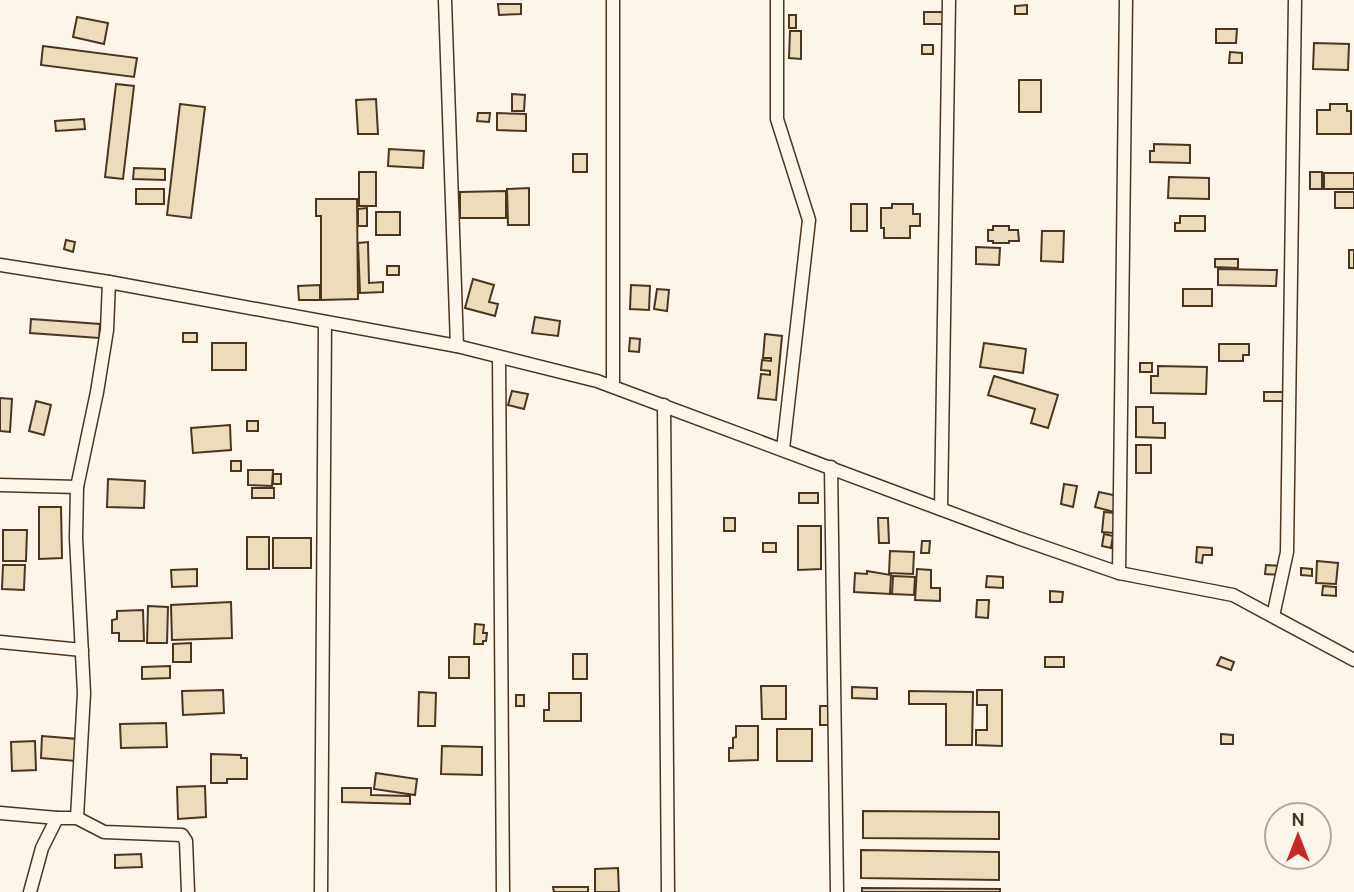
<svg xmlns="http://www.w3.org/2000/svg" width="1354" height="892" viewBox="0 0 1354 892" font-family="Overpass,sans-serif">
<rect width="100%" height="100%" fill="#fbf6e9"/>
<g fill="#ecdcbc" stroke="#4a3520" stroke-width="2">
<polygon points="498,4 521,4 521,14 499,15"/>
<polygon points="1027,5 1027,14 1015,14 1015,6"/>
<rect x="924" y="12" width="21" height="12"/>
<rect x="789" y="15" width="7" height="13"/>
<polygon points="77,17 108,23 104,44 73,37"/>
<polygon points="1216,29 1237,29 1236,43 1216,43"/>
<polygon points="790,31 801,31 801,59 789,58"/>
<polygon points="1314,43 1349,44 1348,70 1313,69"/>
<rect x="922" y="45" width="11" height="9"/>
<polygon points="43,46 137,58 134,77 41,65"/>
<polygon points="1230,52 1242,53 1242,63 1229,63"/>
<rect x="1019" y="80" width="22" height="32"/>
<polygon points="116,84 134,86 123,179 105,177"/>
<polygon points="512,94 525,95 524,111 512,111"/>
<polygon points="376,99 378,134 358,134 356,100"/>
<polygon points="180,104 205,107 191,218 167,215"/>
<polygon points="1330,104 1347,104 1347,111 1351,111 1351,134 1317,134 1317,110 1330,110"/>
<polygon points="478,113 490,113 489,122 477,121"/>
<polygon points="497,113 526,114 526,131 497,130"/>
<polygon points="84,119 85,129 56,131 55,121"/>
<polygon points="1154,144 1190,145 1190,163 1150,162 1150,151 1154,151"/>
<polygon points="389,149 424,151 423,168 388,166"/>
<rect x="573" y="154" width="14" height="18"/>
<polygon points="134,168 165,169 165,180 133,179"/>
<rect x="359" y="172" width="17" height="34"/>
<rect x="1310" y="172" width="12" height="17"/>
<rect x="1324" y="173" width="30" height="16"/>
<polygon points="1169,177 1209,178 1209,199 1168,198"/>
<polygon points="529,188 529,225 508,225 507,189"/>
<rect x="136" y="189" width="28" height="15"/>
<polygon points="506,191 506,218 460,218 460,192"/>
<rect x="1335" y="192" width="19" height="16"/>
<polygon points="316,199 357,199 358,299 321,300 321,216 316,216"/>
<rect x="851" y="204" width="16" height="27"/>
<polygon points="892,204 913,204 913,214 920,214 920,226 910,226 910,238 884,238 884,228 881,228 881,208 892,208"/>
<polygon points="367,208 367,226 358,226 358,209"/>
<rect x="376" y="212" width="24" height="23"/>
<polygon points="1180,216 1205,216 1205,231 1175,231 1175,223 1180,223"/>
<polygon points="993,226 1009,226 1009,230 1018,230 1019,241 1009,241 1009,243 993,243 993,241 988,241 988,230 993,230"/>
<polygon points="1042,231 1064,231 1063,262 1041,261"/>
<polygon points="66,240 75,242 73,252 64,249"/>
<polygon points="368,242 369,283 383,282 383,292 360,293 358,243"/>
<polygon points="976,247 1000,248 999,265 976,264"/>
<rect x="1349" y="250" width="5" height="18"/>
<polygon points="1215,259 1238,259 1238,268 1215,267"/>
<rect x="387" y="266" width="12" height="9"/>
<polygon points="1218,269 1277,270 1276,286 1218,285"/>
<polygon points="473,279 494,285 489,302 498,304 495,316 465,308"/>
<polygon points="320,285 320,300 299,300 298,286"/>
<polygon points="631,285 650,286 649,310 630,309"/>
<polygon points="657,289 669,290 667,311 654,309"/>
<rect x="1183" y="289" width="29" height="17"/>
<polygon points="535,317 560,321 558,336 532,333"/>
<polygon points="31,319 100,324 99,338 30,333"/>
<rect x="183" y="333" width="14" height="9"/>
<polygon points="765,334 782,336 776,400 758,398 761,374 770,375 770,371 761,370 762,360 771,361 771,358 763,358"/>
<polygon points="630,338 640,339 639,352 629,351"/>
<rect x="212" y="343" width="34" height="27"/>
<polygon points="984,343 1026,349 1023,373 980,367"/>
<polygon points="1219,344 1249,344 1249,355 1243,355 1243,361 1219,361"/>
<rect x="1140" y="363" width="12" height="9"/>
<polygon points="1158,366 1207,367 1206,394 1151,393 1151,376 1158,376"/>
<polygon points="994,376 1058,395 1048,428 1031,423 1035,409 988,395"/>
<polygon points="512,391 528,394 524,409 508,405"/>
<rect x="1264" y="392" width="23" height="9"/>
<polygon points="0,398 12,399 10,432 0,431"/>
<polygon points="36,401 51,405 44,435 29,431"/>
<polygon points="1136,407 1153,407 1153,423 1165,423 1165,438 1136,437"/>
<rect x="247" y="421" width="11" height="10"/>
<polygon points="230,425 231,450 193,453 191,428"/>
<rect x="1136" y="445" width="15" height="28"/>
<rect x="231" y="461" width="10" height="10"/>
<polygon points="248,470 273,470 272,486 248,485"/>
<rect x="273" y="474" width="8" height="10"/>
<polygon points="108,479 145,481 144,508 107,507"/>
<polygon points="1064,484 1077,486 1073,507 1061,504"/>
<rect x="252" y="488" width="22" height="10"/>
<polygon points="1099,492 1118,496 1114,512 1095,507"/>
<rect x="799" y="493" width="19" height="10"/>
<polygon points="39,507 61,507 62,558 39,559"/>
<polygon points="1104,512 1116,513 1114,533 1102,532"/>
<rect x="724" y="518" width="11" height="13"/>
<polygon points="878,518 888,518 889,543 879,543"/>
<polygon points="798,526 821,526 821,569 798,570"/>
<polygon points="3,530 27,530 26,561 3,561"/>
<polygon points="1104,534 1113,536 1111,548 1102,546"/>
<rect x="247" y="537" width="22" height="32"/>
<rect x="273" y="538" width="38" height="30"/>
<polygon points="922,541 930,541 929,553 921,553"/>
<rect x="763" y="543" width="13" height="9"/>
<polygon points="1197,547 1212,548 1212,555 1203,555 1202,563 1196,562"/>
<polygon points="890,551 914,552 913,574 889,573"/>
<polygon points="1317,561 1338,563 1336,584 1316,583"/>
<polygon points="3,565 25,565 24,590 2,589"/>
<polygon points="1266,565 1281,566 1281,575 1265,574"/>
<polygon points="1301,568 1312,569 1312,576 1301,575"/>
<polygon points="197,569 197,586 172,587 171,570"/>
<polygon points="917,569 931,570 931,588 940,588 940,601 915,600"/>
<polygon points="867,571 891,575 890,594 854,592 855,573 867,574"/>
<polygon points="893,576 915,577 914,595 892,594"/>
<polygon points="987,576 1003,577 1003,588 986,587"/>
<polygon points="1323,586 1336,587 1336,596 1322,595"/>
<polygon points="1050,591 1063,592 1062,602 1050,602"/>
<polygon points="977,600 989,600 988,618 976,617"/>
<polygon points="231,602 232,638 172,640 171,605"/>
<polygon points="148,606 168,607 167,643 147,643"/>
<polygon points="143,610 144,641 119,641 119,633 112,633 112,620 117,619 117,611"/>
<polygon points="475,624 484,625 483,633 487,633 486,641 483,641 483,644 474,644"/>
<polygon points="191,643 191,662 173,662 173,644"/>
<rect x="573" y="654" width="14" height="25"/>
<rect x="449" y="657" width="20" height="21"/>
<rect x="1045" y="657" width="19" height="10"/>
<polygon points="1221,657 1234,662 1231,670 1217,665"/>
<polygon points="170,666 170,678 142,679 142,667"/>
<polygon points="761,686 786,686 786,719 762,719"/>
<polygon points="852,687 877,688 877,699 852,698"/>
<polygon points="223,690 224,713 183,715 182,691"/>
<polygon points="977,690 1002,690 1002,746 976,745 976,730 987,730 987,705 977,705"/>
<polygon points="909,691 973,692 972,745 946,745 946,704 909,704"/>
<polygon points="419,692 436,693 435,726 418,726"/>
<polygon points="549,693 581,693 581,721 544,721 544,710 549,710"/>
<rect x="516" y="695" width="8" height="11"/>
<rect x="820" y="706" width="11" height="19"/>
<polygon points="166,723 167,747 121,748 120,724"/>
<polygon points="736,726 758,726 758,760 729,761 729,748 733,748 733,738 736,737"/>
<rect x="777" y="729" width="35" height="32"/>
<polygon points="1221,734 1233,735 1233,744 1221,744"/>
<polygon points="42,736 78,739 76,761 41,758"/>
<polygon points="35,741 36,770 12,771 11,742"/>
<polygon points="442,746 482,747 482,775 441,774"/>
<polygon points="211,754 241,755 241,758 247,758 247,779 227,779 227,783 211,783"/>
<polygon points="376,773 417,779 415,795 374,789"/>
<polygon points="205,786 206,817 178,819 177,787"/>
<polygon points="342,788 371,788 371,795 410,796 410,804 342,802"/>
<polygon points="863,811 999,812 999,839 863,838"/>
<polygon points="861,850 999,852 999,880 861,878"/>
<polygon points="141,854 142,867 115,868 115,855"/>
<polygon points="618,868 619,892 595,892 595,869"/>
<polygon points="553,887 588,887 588,892 554,892"/>
<polygon points="862,888 1000,889 1000,892 862,892"/>
</g>
<g fill="none" stroke-linecap="round" stroke-linejoin="round">
<g stroke="#4a3520" stroke-width="15">
<g id="minor">
<polyline points="445,0 457,346"/>
<polyline points="613,0 613,386"/>
<polyline points="777,0 777,119 809,220 783,449"/>
<polyline points="0,265 109,282 457,346 597,381 1018,538 1119,573 1233,595 1354,660"/>
<polyline points="499,357 503,892"/>
<polyline points="664,405 668,892"/>
<polyline points="831,467 837,892"/>
<polyline points="0,485 77,487"/>
<polyline points="941,509 949,0"/>
<polyline points="1119,573 1126,0"/>
<polyline points="1273,616 1287,552 1295,0"/>
<polyline points="0,642 82,650"/>
<polyline points="0,813 57,818"/>
<polyline points="77,818 84,693 76,538 77,487 97,392 107,330 109,282"/>
<polyline points="30,892 42,848 57,818 77,818 104,832 182,835 186,841 188,892"/>
<polyline points="321,892 325,322"/>
</g>
</g>
<use href="#minor" stroke="#fbf6e9" stroke-width="12"/>
</g>
<g transform="translate(1298 836)"><circle r="33" fill="#fbf6e9" stroke="#b4a999" stroke-width="2"/>
<path d="M0-5L12 26L0 18L-12 26Z" fill="#c62828"/>
<text y="-10" font-size="19" font-weight="bold" text-anchor="middle" fill="#4a3520">N</text>
</g>
</svg>
